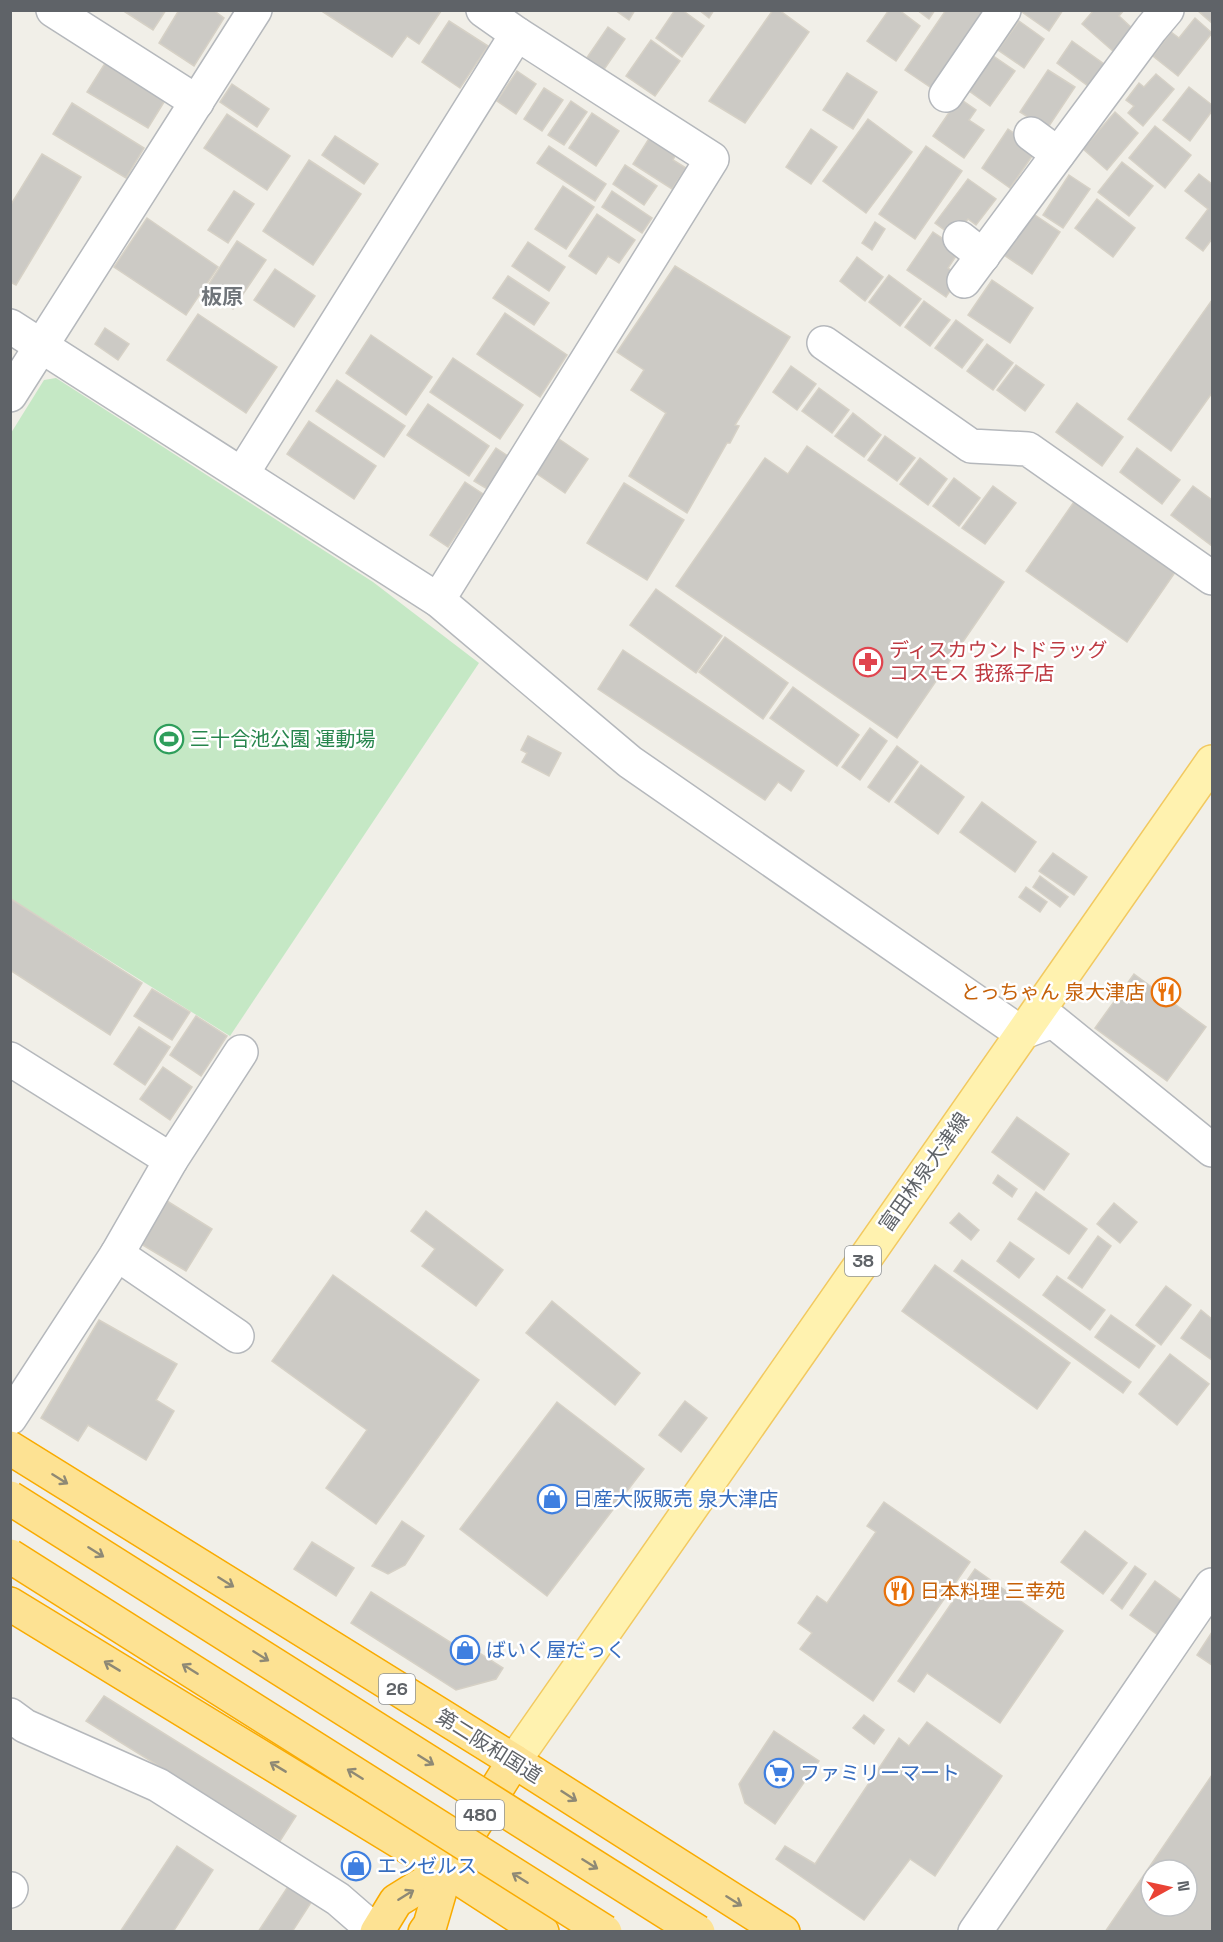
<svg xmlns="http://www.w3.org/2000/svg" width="1223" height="1942" viewBox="0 0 1223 1942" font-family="'Space Grotesk','Noto Sans JP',sans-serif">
<rect width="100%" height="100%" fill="#f1efe8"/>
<polygon fill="#c5e8c5" points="56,378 373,582 479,663 230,1036 11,899 11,433 44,380"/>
<g fill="#cccac5" stroke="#d6d1c6" stroke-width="1.5" fill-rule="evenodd">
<polygon points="122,10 166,10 153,30"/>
<polygon points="179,10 213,10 224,18 194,66 159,43"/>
<polygon points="320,10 440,10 441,11 419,44 407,36 392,57"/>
<polygon points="615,10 635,10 629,20"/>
<polygon points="675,10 682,10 704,26 682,57 656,38"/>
<polygon points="699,10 714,10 709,18"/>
<polygon points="773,10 779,10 809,32 745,123 709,101"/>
<polygon points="889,10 899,10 920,26 896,61 867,41"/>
<polygon points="917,10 935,10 929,19"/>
<polygon points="946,10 987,10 933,89 905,70"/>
<polygon points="1023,10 1063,10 1049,31 1022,12"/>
<polygon points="1094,10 1124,10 1119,16 1133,29 1114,52 1082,24"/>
<polygon points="1199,10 1212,10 1212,23 1198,11"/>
<polygon points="1195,18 1212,33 1178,76 1153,56 1171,32 1179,38"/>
<polygon points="449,21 488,46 460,88 422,62"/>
<polygon points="1019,21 1044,39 1024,68 998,50"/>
<polygon points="608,27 625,39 603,71 586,59"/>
<polygon points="651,40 680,61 655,96 626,76"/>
<polygon points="1072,41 1104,64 1088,86 1057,63"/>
<polygon points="989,53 1015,71 990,106 965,88"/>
<polygon points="109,57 169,94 148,128 87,92"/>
<polygon points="1048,70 1075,87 1047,129 1020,112"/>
<polygon points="517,71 536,84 516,114 497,101"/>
<polygon points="847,73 877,92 853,129 823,110"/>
<polygon points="1156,74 1174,89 1143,126 1128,113 1134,106 1126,100 1139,83 1144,87"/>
<polygon points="232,84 269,109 257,127 220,102"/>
<polygon points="1189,87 1212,105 1212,111 1190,141 1163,120"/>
<polygon points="544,88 563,100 542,131 524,119"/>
<polygon points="959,98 976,110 969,120 984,130 964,158 933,136"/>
<polygon points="571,101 587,112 564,145 548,135"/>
<polygon points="72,103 144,148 126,178 53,134"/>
<polygon points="1115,112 1138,133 1107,170 1083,149"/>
<polygon points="592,113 619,131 596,166 569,148"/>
<polygon points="227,114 290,156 267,190 204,148"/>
<polygon points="868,119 912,152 866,213 823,181"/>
<polygon points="1155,126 1191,155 1165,188 1129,158"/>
<polygon points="811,129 837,147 811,184 786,167"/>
<polygon points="1008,129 1037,149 1010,188 982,168"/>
<polygon points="335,136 378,164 364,184 322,155"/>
<polygon points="650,137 676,154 673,160 686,168 672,189 633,164"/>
<polygon points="549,146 606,184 595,201 537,163"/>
<polygon points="926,146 962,171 915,239 879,214"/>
<polygon points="42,154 81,177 16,285 10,282 10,206"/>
<polygon points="309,160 361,194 313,265 263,231"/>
<polygon points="1122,162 1153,186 1129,216 1098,192"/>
<polygon points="625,165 657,186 644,205 613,184"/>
<polygon points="1199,174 1212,184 1212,239 1203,251 1186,238 1208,209 1185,191"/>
<polygon points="1069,175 1090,189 1063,228 1043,215"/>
<polygon points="968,179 996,199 976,225 968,219 954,237 935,223"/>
<polygon points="563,186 594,207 566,249 535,229"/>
<polygon points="234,191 254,204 228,243 208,230"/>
<polygon points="612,191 652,218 642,233 602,207"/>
<polygon points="1097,199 1135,228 1113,257 1075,228"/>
<polygon points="1032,213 1060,232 1032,274 1004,255"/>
<polygon points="597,214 635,240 619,263 608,256 596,274 569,256"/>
<polygon points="147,218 218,267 186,315 114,267"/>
<polygon points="875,222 885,229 872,250 862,243"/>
<polygon points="933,232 960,250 948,268 960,276 946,297 907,270"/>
<polygon points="237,241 266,260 233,309 205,290"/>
<polygon points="528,242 565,267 549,291 512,266"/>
<polygon points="857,257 883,277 865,301 840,281"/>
<polygon points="675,266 790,337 735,425 739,426 730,443 727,443 687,513 629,476 666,413 631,390 644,370 617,352"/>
<polygon points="275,269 315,296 294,327 254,300"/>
<polygon points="889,275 921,299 900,326 869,302"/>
<polygon points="508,276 549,303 534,325 493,298"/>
<polygon points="992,280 1033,308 1010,343 968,315"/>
<polygon points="1212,300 1212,393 1171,451 1128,419"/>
<polygon points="924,301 950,320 930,346 905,327"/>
<polygon points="505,313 567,355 540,397 477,354"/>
<polygon points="198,314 277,367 246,413 167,360"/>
<polygon points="956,320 983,340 962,368 935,348"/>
<polygon points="105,328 129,344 118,360 95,344"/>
<polygon points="371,335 432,377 406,415 346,373"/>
<polygon points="987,344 1013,363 993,390 967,371"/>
<polygon points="453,358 523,405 500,439 430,392"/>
<polygon points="1016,365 1044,385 1025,411 997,390"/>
<polygon points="791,366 816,384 797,410 773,392"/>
<polygon points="337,380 405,426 384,457 316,411"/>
<polygon points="819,388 849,410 832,433 802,411"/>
<polygon points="1077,403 1123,437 1102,466 1056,432"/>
<polygon points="428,404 489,446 469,476 407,435"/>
<polygon points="853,413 881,435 864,457 835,436"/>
<polygon points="309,421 376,466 354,499 287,454"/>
<polygon points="885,436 915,458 897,481 868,460"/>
<polygon points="559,439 588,459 565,493 536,473"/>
<polygon points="807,446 1004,582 897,738 676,586 765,458 788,474"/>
<polygon points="496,448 511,458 489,490 474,481"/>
<polygon points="1137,448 1180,480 1162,504 1120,472"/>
<polygon points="920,458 947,479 928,505 900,484"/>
<polygon points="954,478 980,498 959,526 933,506"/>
<polygon points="465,482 483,494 448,547 430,535"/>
<polygon points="624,483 684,520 647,580 587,543"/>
<polygon points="993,486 1016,503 985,544 962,528"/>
<polygon points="1193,486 1212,500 1212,546 1171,515"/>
<polygon points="1076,499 1176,571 1127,642 1026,571"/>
<polygon points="656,589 722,636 696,673 630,625"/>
<polygon points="725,637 788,683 763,719 699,672"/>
<polygon points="623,650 804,771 791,791 778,782 765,800 598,689"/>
<polygon points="793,687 859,735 837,766 770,718"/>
<polygon points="870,728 887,741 860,780 842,767"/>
<polygon points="528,736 561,753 549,776 522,762 527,753 521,750"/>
<polygon points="897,746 918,762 889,802 868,787"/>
<polygon points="921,765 964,797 938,834 895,802"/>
<polygon points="982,802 1036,842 1015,872 960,832"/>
<polygon points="1053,853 1087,877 1074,895 1039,871"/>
<polygon points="1040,876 1068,897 1060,907 1033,887"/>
<polygon points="1026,887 1047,902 1040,912 1019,897"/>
<polygon points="11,899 142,983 110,1035 10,970"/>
<polygon points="1134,974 1206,1027 1167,1081 1095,1028"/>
<polygon points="152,989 190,1012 172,1040 134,1016"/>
<polygon points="196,1016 227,1036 201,1076 170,1055"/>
<polygon points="139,1027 170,1047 145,1085 114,1064"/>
<polygon points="163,1067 192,1087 170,1120 140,1099"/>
<polygon points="1017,1117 1069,1154 1044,1190 992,1152"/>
<polygon points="998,1175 1017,1189 1012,1197 993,1183"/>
<polygon points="1036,1192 1087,1229 1069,1254 1018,1219"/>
<polygon points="167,1201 212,1229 186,1271 141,1244"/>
<polygon points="1114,1203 1137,1222 1120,1243 1097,1224"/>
<polygon points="426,1211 503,1270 476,1306 422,1266 435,1249 411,1231"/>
<polygon points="959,1213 979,1230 971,1240 950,1223"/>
<polygon points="1098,1236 1111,1246 1082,1288 1068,1278"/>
<polygon points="1010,1242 1034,1259 1019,1278 997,1261"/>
<polygon points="962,1260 1131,1382 1123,1393 954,1271"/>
<polygon points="935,1265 1070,1363 1037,1409 902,1311"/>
<polygon points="333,1275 479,1380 376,1524 326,1488 367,1430 272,1361"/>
<polygon points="1057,1276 1105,1310 1090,1330 1043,1295"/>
<polygon points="1166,1286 1191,1305 1161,1345 1136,1325"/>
<polygon points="552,1301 640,1373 615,1405 526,1333"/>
<polygon points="1201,1310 1212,1319 1212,1360 1181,1338"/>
<polygon points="1111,1315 1155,1346 1139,1368 1095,1337"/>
<polygon points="99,1320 177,1364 156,1400 174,1411 146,1460 88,1425 78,1441 41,1418"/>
<polygon points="1170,1354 1209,1384 1177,1425 1139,1394"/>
<polygon points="685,1401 707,1418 681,1452 659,1435"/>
<polygon points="557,1402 644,1469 547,1596 460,1529"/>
<polygon points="884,1502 970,1562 873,1701 800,1649 812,1633 798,1623 817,1596 827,1603 876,1532 867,1526"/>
<polygon points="402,1521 424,1536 405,1565 388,1574 372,1566"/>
<polygon points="1085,1531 1127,1563 1103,1594 1061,1562"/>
<polygon points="312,1542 354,1568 336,1596 294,1569"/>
<polygon points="1135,1566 1146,1574 1122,1609 1111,1600"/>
<polygon points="975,1569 1063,1631 1000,1723 927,1673 914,1692 898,1681"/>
<polygon points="1155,1581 1182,1601 1158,1635 1130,1615"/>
<polygon points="371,1592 453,1644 456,1638 503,1668 496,1679 456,1690 351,1623"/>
<polygon points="1212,1632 1212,1665 1197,1655"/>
<polygon points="104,1696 296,1816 280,1841 86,1721"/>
<polygon points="864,1715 884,1730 874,1744 853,1728"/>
<polygon points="927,1722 1002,1776 935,1876 910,1859 864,1920 776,1859 785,1846 815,1864 899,1738 909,1746"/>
<polygon points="774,1731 819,1761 775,1824 745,1803 739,1784"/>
<path d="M1212,1775V1932H1105ZM1151,1870H1187V1906H1151Z"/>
<polygon points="177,1846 213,1870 173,1932 120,1932"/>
<polygon points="289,1885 312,1901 292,1932 258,1932"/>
</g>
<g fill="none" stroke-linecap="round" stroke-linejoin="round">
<g stroke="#b5b8bc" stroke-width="36">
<g id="street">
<polyline points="53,10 197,102"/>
<polyline points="946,95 1004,10"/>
<polyline points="1031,134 1058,154"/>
<polyline points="960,238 983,256"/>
<polyline points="964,281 1151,29 1167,10"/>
<polyline points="10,326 438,600 630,762 1021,1033 1053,1021 1212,1150"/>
<polyline points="824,343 971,446 1028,449 1212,578"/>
<polyline points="10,395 255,10"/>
<polyline points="242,474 517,34"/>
<polyline points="438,600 712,159 517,34 483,10"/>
<polyline points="10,1059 171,1160"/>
<polyline points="117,1254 237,1336"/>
<polyline points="10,1418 117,1254 171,1160 241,1052"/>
<polyline points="10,1715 25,1726 158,1785 338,1899 376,1932"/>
<polyline points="10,1891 11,1889"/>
<polyline points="975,1932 1212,1585"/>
</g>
</g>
<g stroke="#f2c960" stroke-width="36">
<polyline id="primary" points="514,1761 1212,762"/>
</g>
<g stroke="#f9ab00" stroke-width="36">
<g id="highway">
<polyline points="10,1448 514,1761 783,1932"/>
<polyline points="10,1604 446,1870 542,1932"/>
<polyline points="377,1932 396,1901 446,1870"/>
<polyline points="425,1932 430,1925 446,1870 514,1761"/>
</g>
</g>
<use href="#street" stroke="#fff" stroke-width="33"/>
<use href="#primary" stroke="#fff2af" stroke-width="33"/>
<use href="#highway" stroke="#fde293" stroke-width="33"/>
<g stroke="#f9ab00" stroke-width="36" stroke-linecap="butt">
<g id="highway-bridge">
<polyline points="10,1498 698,1932"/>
<polyline points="10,1556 605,1932"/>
</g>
</g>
<use href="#highway-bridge" stroke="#fde293" stroke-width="33"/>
</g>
<defs><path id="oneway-shaft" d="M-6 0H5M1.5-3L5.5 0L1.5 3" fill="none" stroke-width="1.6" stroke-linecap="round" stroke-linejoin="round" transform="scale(1.5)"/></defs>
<g stroke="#8e8975">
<use href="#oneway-shaft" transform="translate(60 1479) rotate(32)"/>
<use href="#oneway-shaft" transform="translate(96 1552) rotate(32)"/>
<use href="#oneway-shaft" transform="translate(226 1582) rotate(32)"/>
<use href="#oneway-shaft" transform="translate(261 1656) rotate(32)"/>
<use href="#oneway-shaft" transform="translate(112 1666) rotate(-149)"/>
<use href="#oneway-shaft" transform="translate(190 1669) rotate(-148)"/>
<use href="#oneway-shaft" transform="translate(426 1760) rotate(32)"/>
<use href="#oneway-shaft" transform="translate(278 1767) rotate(-149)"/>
<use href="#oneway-shaft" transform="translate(355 1774) rotate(-148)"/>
<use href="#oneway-shaft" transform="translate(569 1796) rotate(33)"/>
<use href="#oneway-shaft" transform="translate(590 1864) rotate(32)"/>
<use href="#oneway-shaft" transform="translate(520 1878) rotate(-148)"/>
<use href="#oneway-shaft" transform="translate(406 1895) rotate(-32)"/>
<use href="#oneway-shaft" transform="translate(734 1901) rotate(32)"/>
</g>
<defs>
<g id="pharmacy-ring" transform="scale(1.5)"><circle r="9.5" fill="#fff" stroke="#e0444e" stroke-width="1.5"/><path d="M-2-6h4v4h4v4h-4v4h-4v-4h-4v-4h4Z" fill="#e0444e"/></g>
<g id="stadium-ring" transform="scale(1.5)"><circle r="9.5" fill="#fff" stroke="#2e9e5b" stroke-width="1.5"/><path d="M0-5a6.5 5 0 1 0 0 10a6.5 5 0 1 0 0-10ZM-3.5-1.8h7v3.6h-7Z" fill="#2e9e5b"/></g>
<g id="restaurant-ring" transform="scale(1.5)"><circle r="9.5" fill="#fff" stroke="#e8710a" stroke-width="1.5"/><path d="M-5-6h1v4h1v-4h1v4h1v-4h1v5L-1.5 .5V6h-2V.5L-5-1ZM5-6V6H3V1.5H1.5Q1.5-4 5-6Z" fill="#e8710a"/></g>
<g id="shop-ring" transform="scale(1.5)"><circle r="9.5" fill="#fff" stroke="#3f7fe0" stroke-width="1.5"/><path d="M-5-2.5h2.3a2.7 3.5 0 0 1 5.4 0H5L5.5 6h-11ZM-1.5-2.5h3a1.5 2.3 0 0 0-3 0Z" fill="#3f7fe0"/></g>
<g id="supermarket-ring" transform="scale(1.5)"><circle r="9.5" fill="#fff" stroke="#3f7fe0" stroke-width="1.5"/><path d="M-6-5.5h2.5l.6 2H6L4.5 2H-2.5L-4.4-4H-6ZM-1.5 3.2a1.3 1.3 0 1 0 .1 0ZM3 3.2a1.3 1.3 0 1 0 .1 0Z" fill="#3f7fe0"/></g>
</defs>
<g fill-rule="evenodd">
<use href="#pharmacy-ring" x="868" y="662"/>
<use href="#stadium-ring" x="169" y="739"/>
<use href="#restaurant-ring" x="1166" y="992"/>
<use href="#shop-ring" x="552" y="1499"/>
<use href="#restaurant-ring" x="899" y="1591"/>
<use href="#shop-ring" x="465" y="1650"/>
<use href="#supermarket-ring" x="779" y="1773"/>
<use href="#shop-ring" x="356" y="1866"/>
</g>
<g text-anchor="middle" stroke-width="5" stroke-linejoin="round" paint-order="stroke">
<g fill="#fff" stroke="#8f9295" stroke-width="1.5">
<rect x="845" y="1246" width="36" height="30" rx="4.5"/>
<rect x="379" y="1674" width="36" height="30" rx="4.5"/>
<rect x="456" y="1800" width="48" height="30" rx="4.5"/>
</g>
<g font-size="18" font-weight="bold" fill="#5f6368">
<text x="863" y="1267">38</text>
<text x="397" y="1695">26</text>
<text x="480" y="1821">480</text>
</g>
<g font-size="20" fill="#be3a42" stroke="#fff" text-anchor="start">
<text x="889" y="657">ディスカウントドラッグ<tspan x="889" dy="23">コスモス 我孫子店</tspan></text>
</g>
<g font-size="20" fill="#27864d" stroke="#fff" text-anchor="start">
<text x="190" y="746">三十合池公園 運動場</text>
</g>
<g font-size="20" fill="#c56008" stroke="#fff" text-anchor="end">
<text x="1145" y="999">とっちゃん 泉大津店</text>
<text x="920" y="1598" text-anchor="start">日本料理 三幸苑</text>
</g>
<g font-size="20" fill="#5f6368" stroke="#fff">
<text transform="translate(924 1172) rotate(-55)" y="7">富田林泉大津線</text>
<text transform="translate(489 1746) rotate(32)" y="7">第二阪和国道</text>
</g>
<g font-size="20" fill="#366cbe" stroke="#fff" text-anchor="start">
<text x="573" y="1506">日産大阪販売 泉大津店</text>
<text x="486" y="1657">ばいく屋だっく</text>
<text x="800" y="1780">ファミリーマート</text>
<text x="377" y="1873">エンゼルス</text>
</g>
<g font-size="21" font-weight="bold" fill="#70757a" stroke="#fff">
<text x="222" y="304">板原</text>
</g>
</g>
<rect width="1223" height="1942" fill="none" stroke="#5f6368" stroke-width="24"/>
<g transform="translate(1169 1888) rotate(82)"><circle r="28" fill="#ffffff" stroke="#bfc1c3" stroke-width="1.5"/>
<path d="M0-4.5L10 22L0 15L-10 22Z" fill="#ea4335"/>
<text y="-9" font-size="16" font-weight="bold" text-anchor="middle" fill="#5f6368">N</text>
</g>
</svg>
